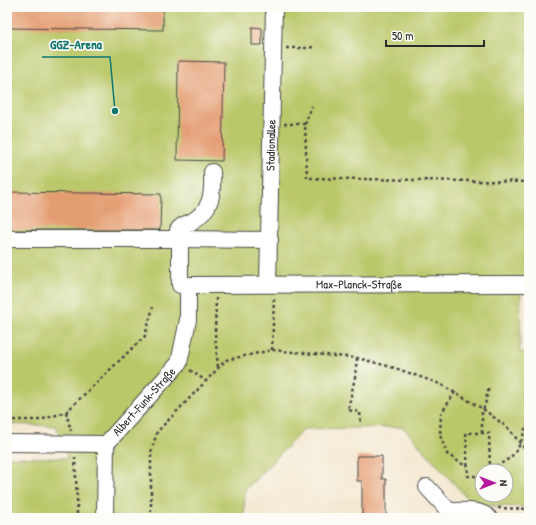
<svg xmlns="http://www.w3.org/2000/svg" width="536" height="525" viewBox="0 0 536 525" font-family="'Patrick Hand',sans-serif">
<rect width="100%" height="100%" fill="#fdfcf7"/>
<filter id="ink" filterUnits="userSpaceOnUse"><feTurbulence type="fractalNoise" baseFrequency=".025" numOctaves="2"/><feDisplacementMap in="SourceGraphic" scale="8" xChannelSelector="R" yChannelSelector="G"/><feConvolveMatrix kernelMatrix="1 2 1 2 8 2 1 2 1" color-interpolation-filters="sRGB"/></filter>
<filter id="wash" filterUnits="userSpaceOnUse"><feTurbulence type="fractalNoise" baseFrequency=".012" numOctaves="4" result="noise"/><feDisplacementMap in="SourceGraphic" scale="16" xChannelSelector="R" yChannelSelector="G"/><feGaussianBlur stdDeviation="0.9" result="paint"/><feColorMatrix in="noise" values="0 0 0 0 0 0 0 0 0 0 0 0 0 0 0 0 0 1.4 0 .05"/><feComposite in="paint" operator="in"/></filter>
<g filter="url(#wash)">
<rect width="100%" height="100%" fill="#f3e7cf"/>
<path fill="#bbc86a" stroke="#737a4a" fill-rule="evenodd" d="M7,7H529V277L521,283L520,352L529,353V507L468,505V499L403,427L304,429L245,490L244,518H7V457L68,458L56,426L7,424ZM482,471H506V495H482Z"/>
<g id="blocks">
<g fill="#e49c71">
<polygon points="7,7 163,7 163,30 7,28"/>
<polygon points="252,27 262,28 262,45 252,45"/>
<polygon points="178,61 224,62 222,161 177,160"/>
<polygon points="7,192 161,194 160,230 7,230"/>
<polygon points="357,456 382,456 382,479 386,479 386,516 382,516 382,518 362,517 362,481 357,481"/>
</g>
</g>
</g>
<g filter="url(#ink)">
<use href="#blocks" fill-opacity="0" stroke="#494744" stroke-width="1"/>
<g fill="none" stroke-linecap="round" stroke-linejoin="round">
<g stroke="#494744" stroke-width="18">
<g id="minor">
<polyline points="7,239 180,239 270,240"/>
<path id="s1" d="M268,284L274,7"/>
<path d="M180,285V239L178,230C181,225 186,224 191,222C212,210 213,194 212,172"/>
<polyline points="7,443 106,444"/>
<path d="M427,487L449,511C461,511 481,509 489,518"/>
<path id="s2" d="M105,518L106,444L179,363L188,320V285L529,284"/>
</g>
</g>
<g stroke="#494744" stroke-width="2.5" stroke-dasharray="3 3" stroke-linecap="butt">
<polyline points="286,48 306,48 313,47"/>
<polyline points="284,124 305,124 307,178 529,182"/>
<polyline points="305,124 312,106"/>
<polyline points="216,298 215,333 218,368"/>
<polyline points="272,350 274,298"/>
<polyline points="357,358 355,377 348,410 360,412 361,425"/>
<polyline points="190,370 206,381 226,360 272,350 357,358 395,368 440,384 483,409 508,428 529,454"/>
<polyline points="455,392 441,414 440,435 447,454 467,467"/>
<polyline points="66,412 71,431"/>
<polyline points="7,420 40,420 66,412 145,336 153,307"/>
<polyline points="482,433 482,412 485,405 489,386"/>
<polyline points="75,457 77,499 77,518"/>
<path d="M490,468C513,460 519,451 525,429L529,427"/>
<polyline points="482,476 468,476 466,433 489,433 490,471"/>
<polyline points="498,508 529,509"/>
<polyline points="151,518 151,453 157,432 206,381"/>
</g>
<use href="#minor" stroke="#fff" stroke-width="16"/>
</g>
</g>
<g text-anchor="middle" stroke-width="3.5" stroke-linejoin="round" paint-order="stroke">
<g font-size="12" fill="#2b2b2b" stroke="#fdfcf7">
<text dy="4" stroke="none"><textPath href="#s1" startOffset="139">Stadionallee</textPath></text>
<text dy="4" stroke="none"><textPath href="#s2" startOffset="433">Max-Planck-Straße</textPath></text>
<text dy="4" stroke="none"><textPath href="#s2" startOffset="131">Albert-Funk-Straße</textPath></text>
</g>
</g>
<path fill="none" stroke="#0f766e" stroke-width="1.5" d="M115 111L110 57H42"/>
<circle fill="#0f766e" stroke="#fdfcf7" stroke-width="1.5" cx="115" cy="111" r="4"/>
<g font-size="13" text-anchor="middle" font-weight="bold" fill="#0f766e" stroke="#fdfcf7" stroke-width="3.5" stroke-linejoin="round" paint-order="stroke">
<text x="76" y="49">GGZ-Arena</text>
</g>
<rect width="536" height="525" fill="none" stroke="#fdfcf7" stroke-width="24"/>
<g transform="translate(494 483) rotate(90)"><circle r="19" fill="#fdfcf7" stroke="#a9a8a5"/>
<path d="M0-3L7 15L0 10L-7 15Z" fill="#b5179e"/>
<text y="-6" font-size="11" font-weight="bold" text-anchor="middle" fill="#2b2b2b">N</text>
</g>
<path d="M386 40v6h98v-6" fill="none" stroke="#2b2b2b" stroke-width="2"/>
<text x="392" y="40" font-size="12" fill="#2b2b2b" stroke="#fdfcf7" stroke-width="3" paint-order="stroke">50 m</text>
</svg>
